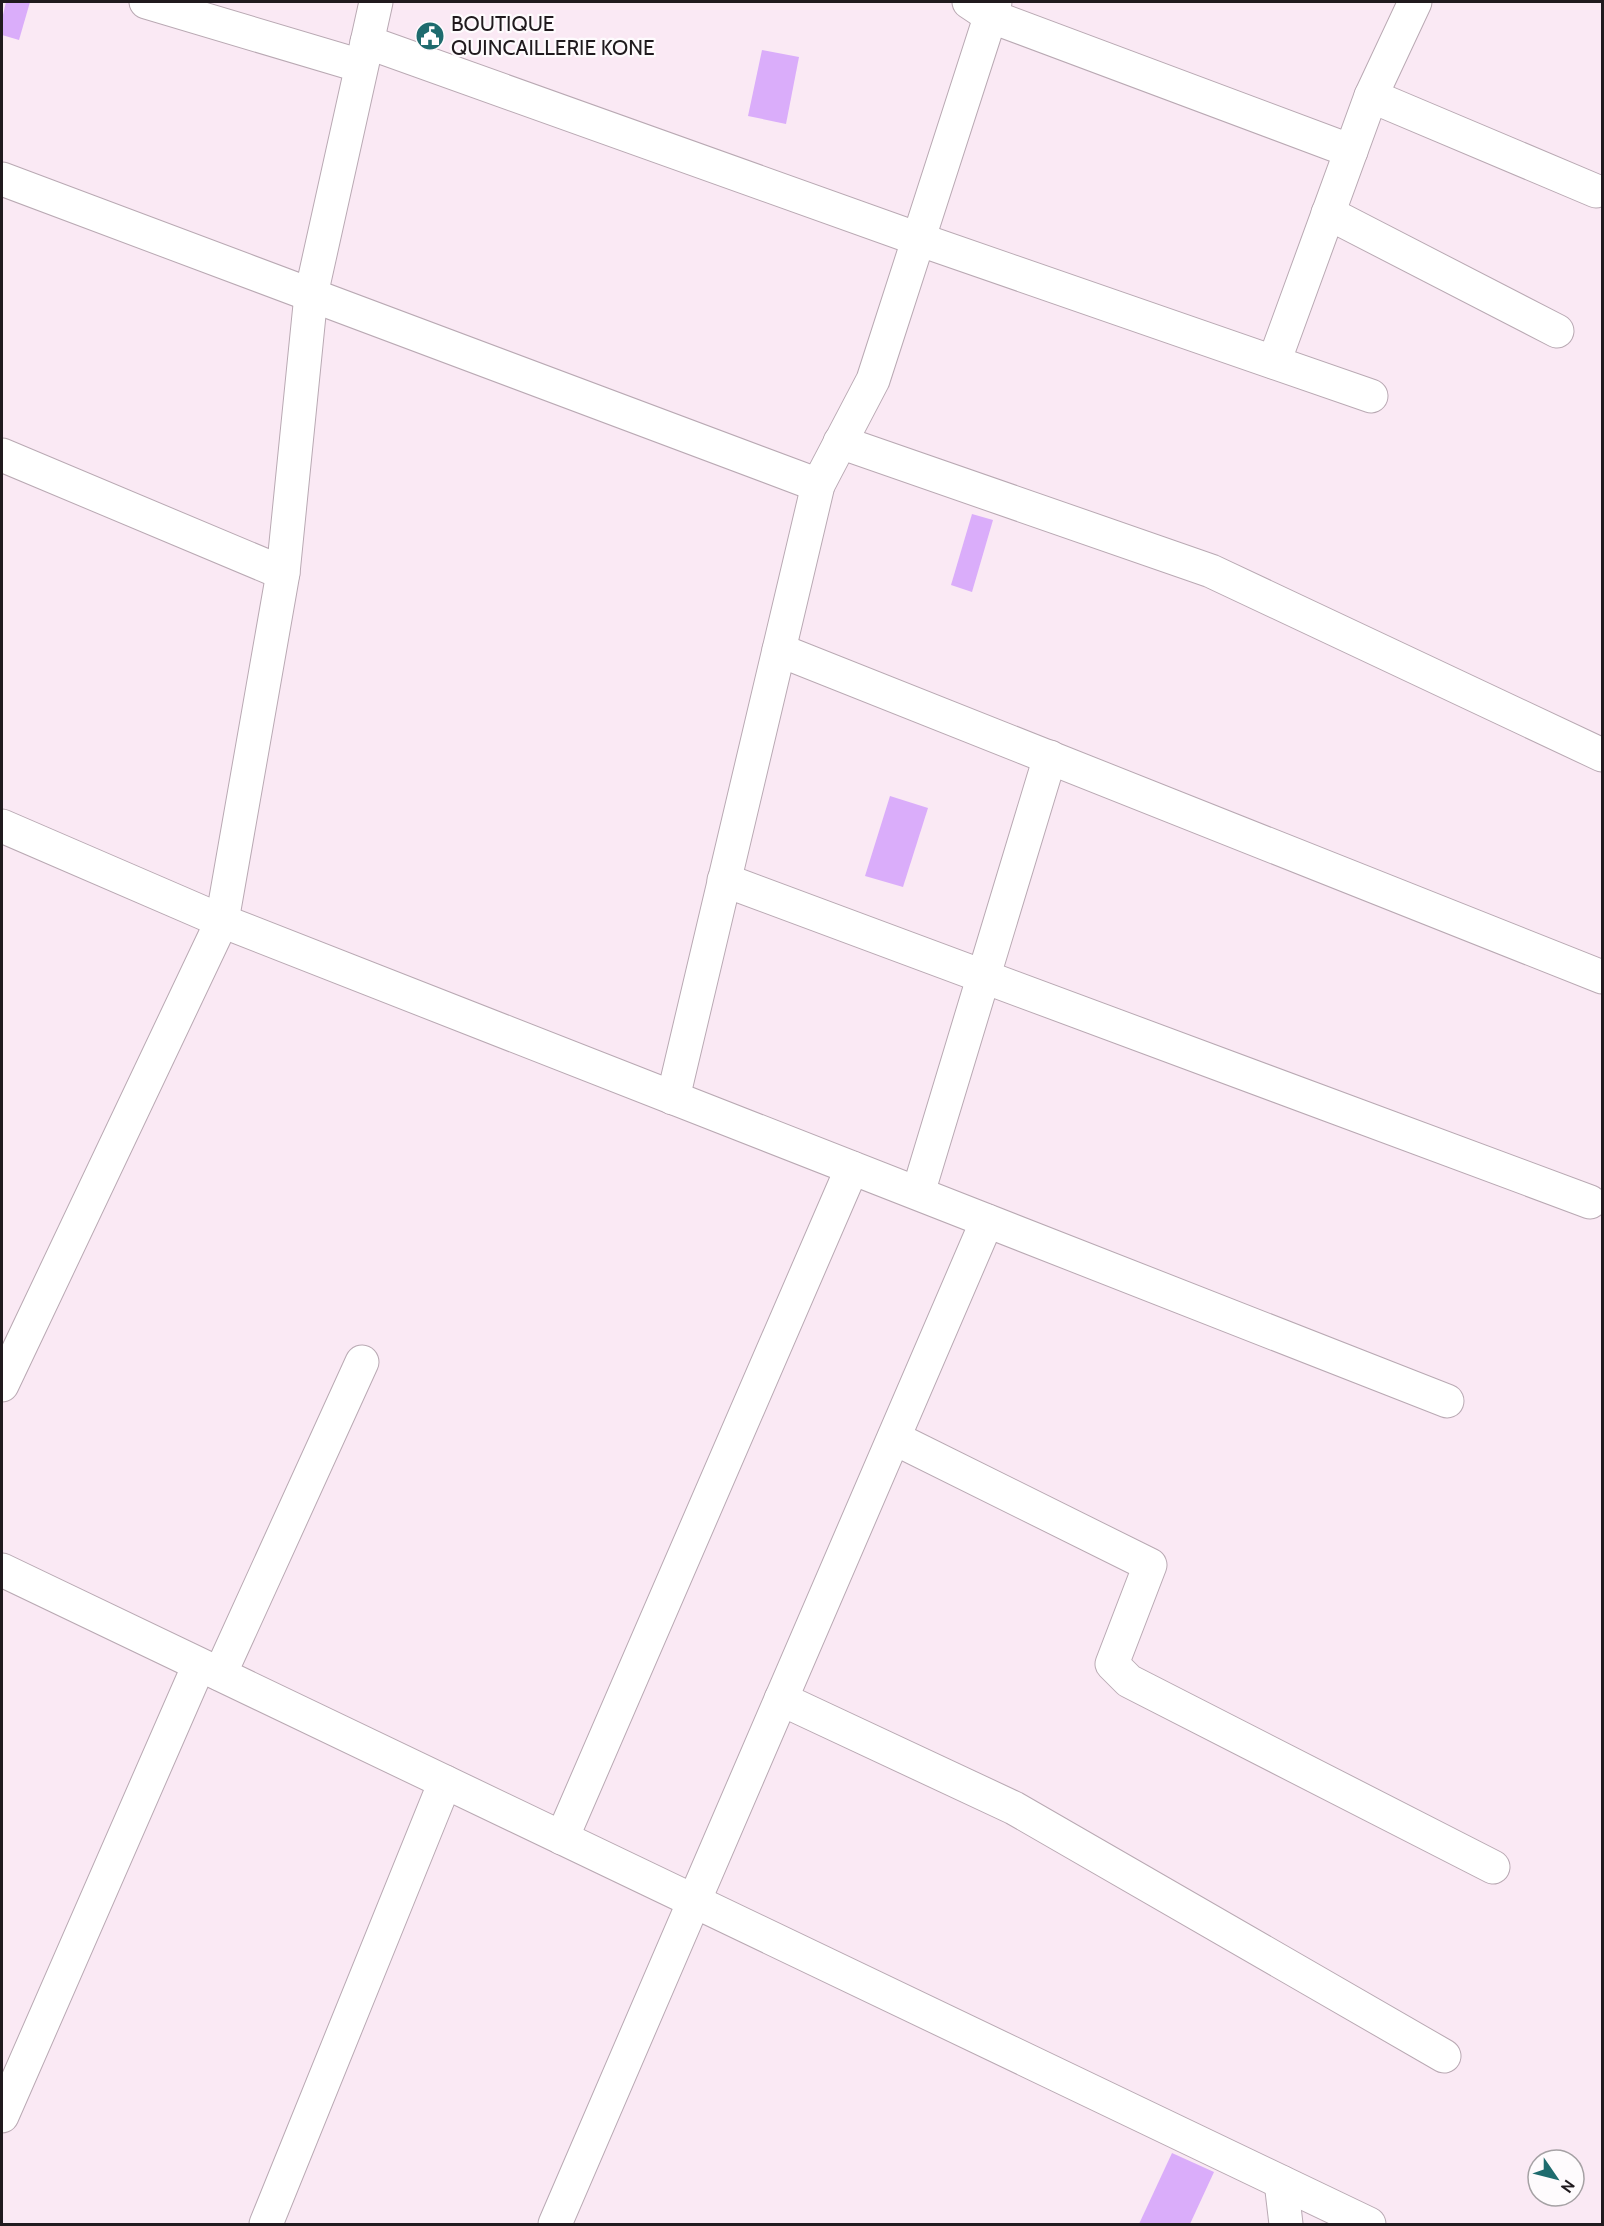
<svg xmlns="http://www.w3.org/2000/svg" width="1604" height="2226" viewBox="0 0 1604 2226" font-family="Cabin,sans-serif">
<rect width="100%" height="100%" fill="#fae9f4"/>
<g fill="#daadfa">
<polygon points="6,2 30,2 19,40 2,35 2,19"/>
<polygon points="762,50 799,57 786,124 748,116"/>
<polygon points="972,514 993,520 972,592 951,585"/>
<polygon points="890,796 928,808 903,887 865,876"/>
<polygon points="1172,2153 1214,2172 1190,2224 1139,2224"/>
</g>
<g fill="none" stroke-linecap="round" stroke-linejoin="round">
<g stroke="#b9a9b3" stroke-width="35">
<g id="street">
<polyline points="146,2 361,66"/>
<polyline points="969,2 990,16 1351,151"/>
<polyline points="367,42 918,239 1371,396"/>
<polyline points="1371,96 1596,191"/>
<polyline points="2,179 818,485"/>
<polyline points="1328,213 1557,331"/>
<polyline points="1274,362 1371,96 1415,2"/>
<polyline points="840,442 1211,571 1602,755"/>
<polyline points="2,455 283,573"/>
<polyline points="779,650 1602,977"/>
<polyline points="2,826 222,921 1447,1401"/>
<polyline points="724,880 1590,1202"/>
<polyline points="673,1098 818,485 873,380 995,2"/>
<polyline points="918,1193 1050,757"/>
<polyline points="2,1385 222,921 283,573 311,295 376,2"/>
<polyline points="894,1438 1150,1565 1112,1664 1129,1681 1493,1867"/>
<polyline points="2,1570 1369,2224"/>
<polyline points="220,1674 362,1362"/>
<polyline points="781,1699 1014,1808 1444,2056"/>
<polyline points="562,1838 852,1168"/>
<polyline points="2,2116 199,1665"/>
<polyline points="1281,2182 1286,2224"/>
<polyline points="266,2224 445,1782"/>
<polyline points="555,2224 987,1221"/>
</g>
</g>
<use href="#street" stroke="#fff" stroke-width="33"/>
</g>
<defs>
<g id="civic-disc" transform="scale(1.5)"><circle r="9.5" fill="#1e6b6e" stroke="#fefbfd"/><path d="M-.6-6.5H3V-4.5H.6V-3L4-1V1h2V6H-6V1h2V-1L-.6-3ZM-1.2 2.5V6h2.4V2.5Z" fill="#fff"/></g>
</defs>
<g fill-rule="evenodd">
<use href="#civic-disc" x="430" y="36"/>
</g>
<g text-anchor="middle" stroke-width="4.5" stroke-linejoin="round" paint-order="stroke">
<g font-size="21" fill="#201a1e" stroke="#fefbfd" text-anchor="start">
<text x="451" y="31">BOUTIQUE<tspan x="451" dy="24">QUINCAILLERIE KONE</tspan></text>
</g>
</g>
<rect width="1604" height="2226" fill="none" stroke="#201a1e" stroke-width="6"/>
<g transform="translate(1556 2178) rotate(125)"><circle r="28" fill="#fefbfd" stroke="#a5a1a4" stroke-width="1.5"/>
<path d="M0-4.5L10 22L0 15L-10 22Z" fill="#1e6b6e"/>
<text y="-9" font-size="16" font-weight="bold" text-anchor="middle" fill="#201a1e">N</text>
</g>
</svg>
